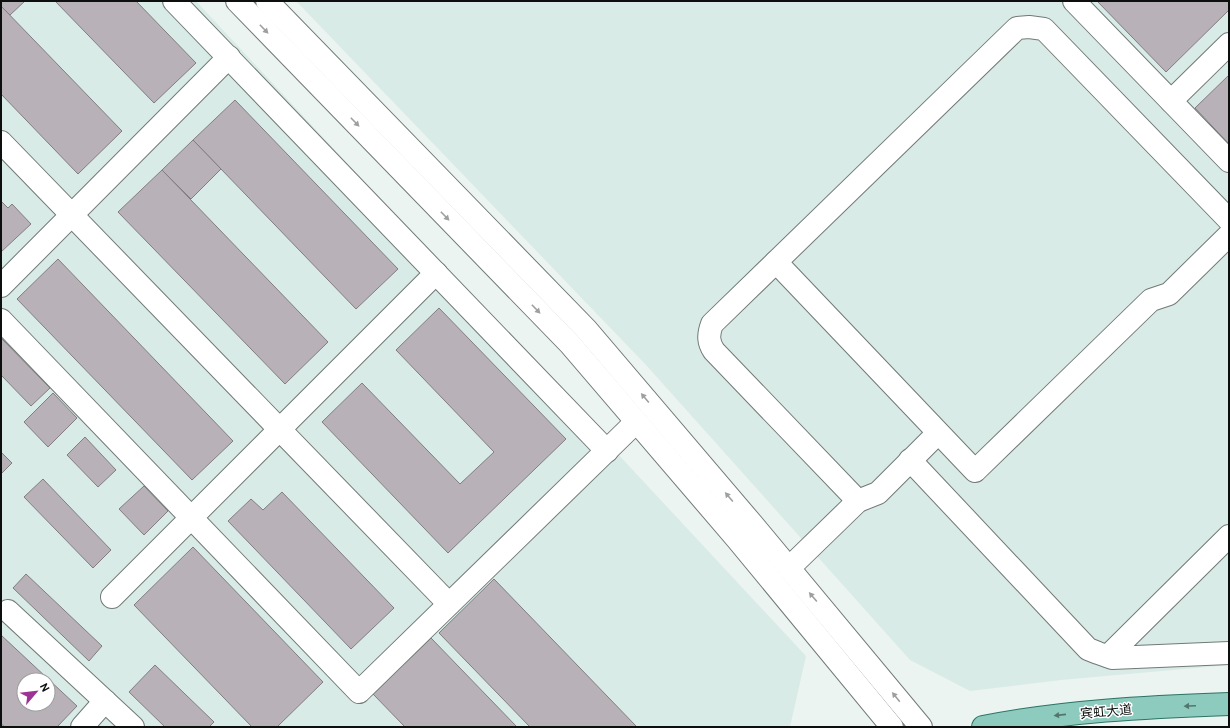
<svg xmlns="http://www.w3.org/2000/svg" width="1230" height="728" viewBox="0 0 1230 728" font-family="Overpass,'Noto Sans SC',sans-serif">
<rect width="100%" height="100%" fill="#ebf4f1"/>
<g fill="#d9ebe6" fill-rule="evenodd">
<path d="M1,1H196L806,656L790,727H1ZM24,680H48V704H24Z"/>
<polygon points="296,1 1229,1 1229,665 1061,680 970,691 910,660 646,365"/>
</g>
<g fill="#b8b1b7" stroke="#837d82" fill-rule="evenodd">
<polygon points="1,1 25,1 10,15 1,6"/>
<polygon points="55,1 136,1 196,63 154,103"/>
<polygon points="1097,1 1229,1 1229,10 1166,72"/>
<polygon points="1,6 122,131 78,174 1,94"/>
<polygon points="1229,75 1229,144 1195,108"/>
<polygon points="235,100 398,269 356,309 193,140"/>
<polygon points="193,140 221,169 191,199 162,170"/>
<polygon points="162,170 328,342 285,384 118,212"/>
<polygon points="1,201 8,208 12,204 31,224 1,252"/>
<polygon points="58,259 233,441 192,480 17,299"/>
<polygon points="439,308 566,439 448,553 322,422 362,383 460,484 494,452 396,350"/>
<polygon points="1,338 50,388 31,406 1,375"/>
<polygon points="53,393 77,418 48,447 24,422"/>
<polygon points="85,437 116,470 98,487 67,455"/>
<polygon points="1,452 12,463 1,474"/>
<polygon points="43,479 111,550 93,568 24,497"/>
<polygon points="144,486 168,511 144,535 119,509"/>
<polygon points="282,492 394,608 351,649 228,521 251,499 263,510"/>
<polygon points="193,547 323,682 277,727 252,727 134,605"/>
<polygon points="26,574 102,646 89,661 13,588"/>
<polygon points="494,579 636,726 635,727 530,727 439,633"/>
<path d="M1,635L77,706L57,727H5L1,724ZM24,680H48V704H24Z"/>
<polygon points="431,638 517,727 405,727 373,694"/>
<polygon points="155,665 214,722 209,727 165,727 129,692"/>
</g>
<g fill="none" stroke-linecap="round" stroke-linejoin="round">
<g stroke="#717a77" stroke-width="24">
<g id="minor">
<polyline points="174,1 607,451"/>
<polyline points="237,1 570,344 737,539 892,727"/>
<polyline points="267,1 586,329 753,525 921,727"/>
<polyline points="1074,1 1229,161"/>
<polyline points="1171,101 1229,44"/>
<polyline points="1,142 449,604"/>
<polyline points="776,262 975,471 1151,300 1169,294 1229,235"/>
<polyline points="1,286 229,57"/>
<polyline points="1,320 359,692 636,422"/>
<polyline points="910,460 1088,649 1098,653 1112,658 1229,653"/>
<path d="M858,501L714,351C708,342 708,335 712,324L1017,28L1029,27L1044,29L1229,220"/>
<polyline points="789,568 858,501 878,493 938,433"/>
<polyline points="112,597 436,273"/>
<polyline points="8,611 133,727"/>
<polyline points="1108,656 1229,536"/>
<polyline points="82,727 105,701"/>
</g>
</g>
<g stroke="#2d7363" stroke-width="24">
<path id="major" d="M983,727C1064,711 1147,707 1229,704"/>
</g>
<use href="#minor" stroke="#fff" stroke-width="22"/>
<use href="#major" stroke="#8ccbbd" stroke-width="22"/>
</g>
<defs><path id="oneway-solid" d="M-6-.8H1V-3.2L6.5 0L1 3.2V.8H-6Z"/></defs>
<g fill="#9e9f9f">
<use href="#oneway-solid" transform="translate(264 29) rotate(46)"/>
<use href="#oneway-solid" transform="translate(355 122) rotate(46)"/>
<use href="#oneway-solid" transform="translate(445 216) rotate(46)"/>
<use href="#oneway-solid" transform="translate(536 309) rotate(46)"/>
<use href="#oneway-solid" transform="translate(645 398) rotate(-130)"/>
<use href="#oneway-solid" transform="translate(729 497) rotate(-130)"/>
<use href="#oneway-solid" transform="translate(813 597) rotate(-130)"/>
<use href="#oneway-solid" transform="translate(896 697) rotate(-129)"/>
</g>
<g fill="#52766e">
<use href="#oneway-solid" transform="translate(1190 706) rotate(178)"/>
<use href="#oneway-solid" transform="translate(1060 715) rotate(174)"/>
</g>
<g text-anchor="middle" stroke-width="3" stroke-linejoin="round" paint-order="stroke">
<g font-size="13" fill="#0c0f0e" stroke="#fff">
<text transform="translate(1106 711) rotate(-5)" y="5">宾虹大道</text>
</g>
</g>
<rect width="1230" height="728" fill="none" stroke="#0c0f0e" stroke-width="4"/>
<g transform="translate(36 692) rotate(62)"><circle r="19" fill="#ffffff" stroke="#9e9f9f"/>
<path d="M0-3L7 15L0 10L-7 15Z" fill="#9d3395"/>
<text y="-6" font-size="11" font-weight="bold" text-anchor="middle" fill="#0c0f0e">N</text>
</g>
</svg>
